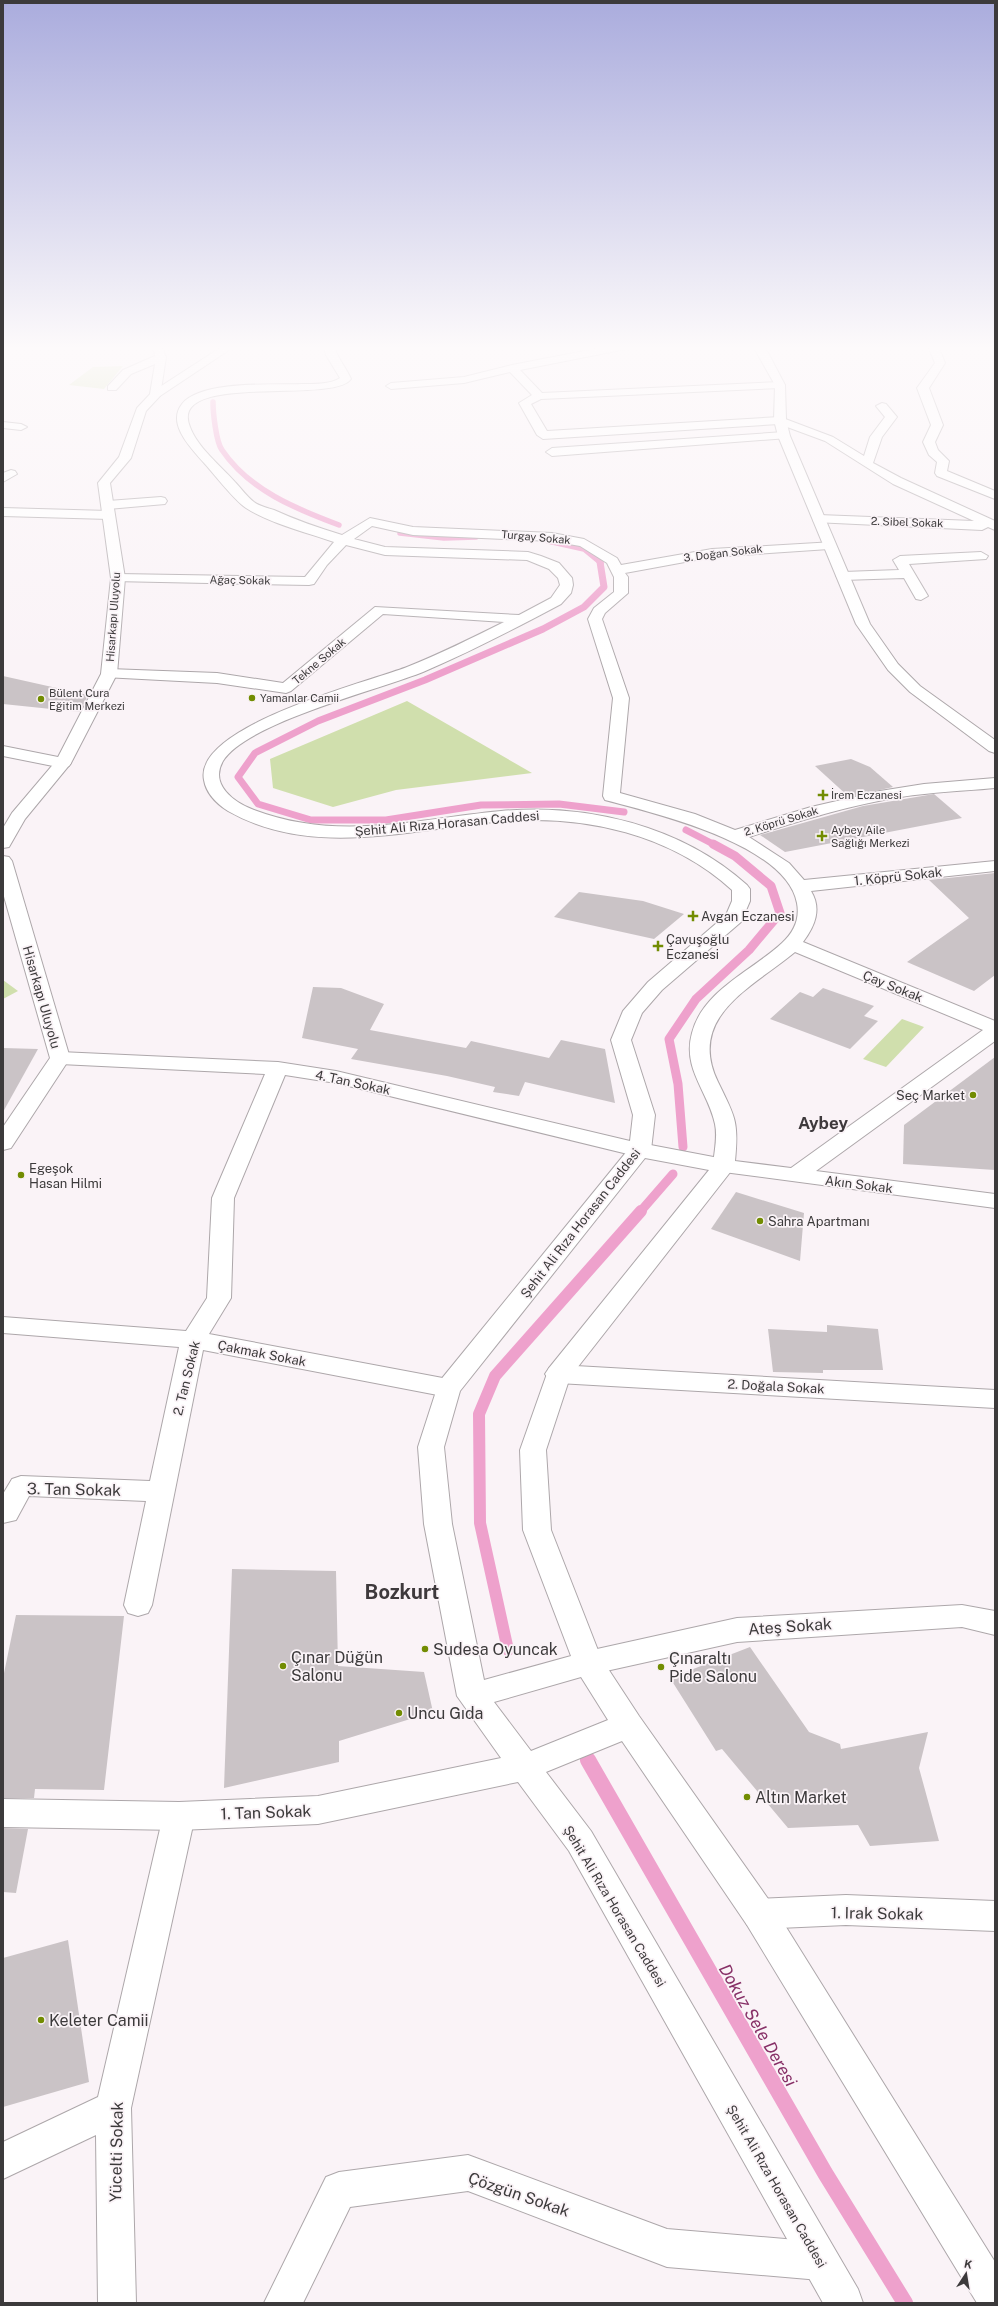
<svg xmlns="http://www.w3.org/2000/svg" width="998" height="2306" viewBox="0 0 998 2306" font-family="'Public Sans',sans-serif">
<rect width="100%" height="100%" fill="#faf3f7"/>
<g fill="#d0dfad">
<polygon points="123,366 104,389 69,385 93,367"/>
<polygon points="407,701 532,773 396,790 333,807 273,788 270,759"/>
<polygon points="3,980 18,991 3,999"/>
<polygon points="902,1019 924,1027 886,1067 863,1059"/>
</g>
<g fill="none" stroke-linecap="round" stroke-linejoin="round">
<g stroke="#eea1cc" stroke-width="5.5">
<path d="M213,402C213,412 216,442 222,450C249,490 296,509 339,525"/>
<polyline points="400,533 444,538 476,537"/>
<polyline points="548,541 584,549 601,563"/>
</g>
<g stroke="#eea1cc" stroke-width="7">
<polyline points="600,562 604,587 584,607 543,629 425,680 318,721 255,753 238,777 258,804 311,820 386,820 481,805 559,804 624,812"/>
<polyline points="686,830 715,845"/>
</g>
<g stroke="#eea1cc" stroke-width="9">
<polyline points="683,1147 678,1084 669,1039 696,999 749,950 780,913 771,886 735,856 713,844"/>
<polyline points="640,1212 673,1174"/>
</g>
<polyline stroke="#eea1cc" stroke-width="12" points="508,1650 480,1523 479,1414 495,1376 641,1211"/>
<polyline stroke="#eea1cc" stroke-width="16" points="588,1760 825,2173 905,2303"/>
</g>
<g fill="#cac3c6">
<polygon points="3,676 88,695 80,712 3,704"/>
<polygon points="851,759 870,767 893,787 849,797 815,766"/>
<polygon points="934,794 962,818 785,852 760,835 863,806"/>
<polygon points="995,873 995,975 974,991 907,962 969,918 929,880"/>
<polygon points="579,892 643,901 684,914 654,939 554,917"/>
<polygon points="313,987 341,988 384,1004 370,1030 466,1048 471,1041 549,1058 561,1040 605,1049 615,1103 525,1082 519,1096 493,1092 495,1087 447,1076 351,1059 358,1049 302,1038"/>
<polygon points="823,988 874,1006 864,1016 878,1021 850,1049 770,1019 800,992 813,997"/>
<polygon points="3,1048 38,1049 3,1112"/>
<polygon points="995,1057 995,1170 903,1164 904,1125"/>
<polygon points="736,1192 804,1213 800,1261 711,1229"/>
<polygon points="827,1325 878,1329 883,1370 823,1370 823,1373 773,1372 768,1329 827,1332"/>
<polygon points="232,1569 336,1571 338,1666 424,1672 433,1712 339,1741 339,1762 224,1788"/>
<polygon points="16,1615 124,1616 104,1790 35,1789 34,1798 3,1798 3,1678"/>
<polygon points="750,1647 809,1732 840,1744 841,1749 928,1732 919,1768 939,1841 870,1846 858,1825 788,1828 722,1749 716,1751 670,1678"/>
<polygon points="3,1828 28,1829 16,1893 3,1892"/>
<polygon points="68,1940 89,2082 3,2107 3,1958"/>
</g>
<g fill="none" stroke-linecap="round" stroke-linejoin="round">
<g stroke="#ada7aa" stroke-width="2">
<g id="street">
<polygon points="153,346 161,346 166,357 160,396 152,396 150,394 155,364 131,374 116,390 108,390 108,386 123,370 155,356"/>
<path d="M324,346H334C337,358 346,367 351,379C333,405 167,371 190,427C198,448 220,465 235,482C241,488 247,497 254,502C259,506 268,508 274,510C296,520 319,528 342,535L370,518L413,527L552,533L584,539L617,558L621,565L712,549L834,542L836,545L829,549L712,557L625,573L628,577V593L605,613L602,619L629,698L620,793L695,814L735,830L811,807L880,791L924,784L995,778V788C964,791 932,792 901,797C849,805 799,821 749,837L789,863L804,880L995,861V871L811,891C822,909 815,926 803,942L995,1021V1041L816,1171L995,1194V1208L716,1171L713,1166C714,1152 718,1138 715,1124C708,1091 682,1069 692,1033C703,990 752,971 782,943C794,932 800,919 797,903C786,844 654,813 605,800L603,796L613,698L588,619L594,608L614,592V577L607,563L580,546L552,541L413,535L372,526L354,539L385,547L528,552L541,556L559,563L572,578L573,585L571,593L561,604C516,628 470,652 423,672C378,690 246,723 223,761C209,785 235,803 254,810C339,842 415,819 501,811C587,803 682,826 747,885L750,889V901L741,922L662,990L642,1013L631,1040L655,1115L651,1150L648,1155L640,1157L336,1083L285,1075L234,1198L231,1298L209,1334L448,1379L457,1382L461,1388L457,1394L448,1397L203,1350L152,1605L148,1613L138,1616L128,1613L124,1605L146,1501L29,1496L16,1520L3,1523V1494L12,1479L21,1476L150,1481L179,1347L3,1333V1317L186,1331L207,1298L212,1198L265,1074L60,1064L53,1062L50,1058L53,1054L60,1052L278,1062L336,1071L630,1141L633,1115L611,1040L623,1011L648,982L726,915L732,901V890C671,834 585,815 505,821C414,828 314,860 228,811C217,804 206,793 204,780C193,726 368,682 407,667C440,654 472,638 504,622L383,614L291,691L286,693L217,683L104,677L101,674L104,671L109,669L217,673L283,683L375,607L519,615L551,598L560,585L558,578L549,569L527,560L385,555L346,545L327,565L314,584L309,585L113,581L111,578L118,574L305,577L334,542C308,533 269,523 246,508C234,500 215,475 205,464C192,449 166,424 182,404C201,380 275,385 305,384C316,384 331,384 340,378L326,355ZM795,952L983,1030L791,1168L735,1161C739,1121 735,1117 718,1082C686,1016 753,987 795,952Z"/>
<polygon points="610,346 631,346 626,349 520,370 542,393 780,382 785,385 780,388 541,399 531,404 547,431 780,417 833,437 864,456 870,437 885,417 876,406 882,403 886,404 897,417 882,437 873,463 901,478 995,521 995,530 988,527 982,530 814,522 813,519 814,516 819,515 974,521 893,484 825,441 779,424 543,439 537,435 519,403 532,395 510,372 464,383 391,389 386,386 391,383 464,377 512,365"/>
<polygon points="928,346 938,346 945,363 929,388 943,425 935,442 938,450 949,461 947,471 995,491 995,499 937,476 935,473 937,462 929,455 923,442 931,425 917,388 935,363"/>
<polygon points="3,422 21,424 27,427 21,430 3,428"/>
<polygon points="784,432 790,436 788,438 552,456 546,452 552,448"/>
<polygon points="11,470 15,471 17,474 3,482 3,473"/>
<polygon points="161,497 165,498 167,501 165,504 108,509 102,505 108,501"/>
<polygon points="3,508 109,511 115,515 109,519 3,516"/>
<polygon points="981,552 988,556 986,559 909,564 928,596 921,600 916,599 904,578 843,580 836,576 843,572 899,570 893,560 900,556"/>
<polygon points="3,746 63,758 69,760 71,763 69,766 63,768 3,756"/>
<polygon points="558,1365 995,1390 995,1408 558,1383 549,1380 545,1374 549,1368"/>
<polygon points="962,1605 995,1611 995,1635 962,1627 737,1642 588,1675 578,1672 573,1663 578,1654 588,1651 737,1618"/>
<polygon points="179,1802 190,1806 195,1816 131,2108 136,2303 98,2303 96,2135 3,2179 3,2142 98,2097 163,1816 168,1806"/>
<polygon points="846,1895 995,1901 995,1931 846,1925 759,1929 747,1925 743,1914 747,1903 759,1899"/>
<polygon points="468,2155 667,2229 820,2242 833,2248 839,2261 833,2274 820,2280 667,2267 468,2191 350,2207 303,2303 264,2303 326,2177 339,2172"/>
</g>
</g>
<g stroke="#ada7aa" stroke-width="2">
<g id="secondary">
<polygon points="223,346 235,346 160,396 146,411 131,458 110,483 125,578 117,674 71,763 25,819 9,847 3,848 3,828 12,813 56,761 101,674 111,578 98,483 119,457 137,408 152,392"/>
<polygon points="753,346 765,347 785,385 786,420 790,436 870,624 898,664 920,686 995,740 995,753 989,751 910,692 888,670 856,624 778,436 774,420 775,385"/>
<polygon points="3,856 9,857 12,861 70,1058 11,1148 3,1150 3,1127 50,1058 3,893"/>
<path d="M640,1143L724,1159L732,1161L735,1166L570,1377L546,1450L551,1530L601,1658L639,1716L771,1903L995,2262V2303H977L747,1925L622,1741L546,1772L591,1831L858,2289L863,2303H823L569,1851L518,1782L318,1824L179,1830L3,1827V1799L179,1802L318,1796L501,1758L457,1696L424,1524L418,1447L439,1382L632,1145ZM645,1158L709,1170L549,1368L520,1450L523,1530L571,1656L484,1680L452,1524L444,1447L460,1391ZM581,1677L608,1720L531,1751L494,1702Z"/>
</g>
</g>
<use href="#street" fill="#fff" fill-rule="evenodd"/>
<use href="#secondary" fill="#fff" fill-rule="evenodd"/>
</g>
<linearGradient id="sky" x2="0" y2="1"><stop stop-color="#aaacdd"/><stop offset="0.52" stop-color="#fdfafb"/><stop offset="1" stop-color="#fdfafb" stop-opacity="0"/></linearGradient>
<rect width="998" height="669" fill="url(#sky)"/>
<g fill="#728c02" stroke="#faf3f7" stroke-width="1.5">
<circle cx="252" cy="698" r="4"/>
<circle cx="41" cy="699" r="4"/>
<path d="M821 789h4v4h4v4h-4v4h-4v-4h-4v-4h4z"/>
<path d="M820 830h4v4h4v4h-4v4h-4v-4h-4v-4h4z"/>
<path d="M691 910h4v4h4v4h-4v4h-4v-4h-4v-4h4z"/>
<path d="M656 940h4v4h4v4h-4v4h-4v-4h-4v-4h4z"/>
<circle cx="973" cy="1095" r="4"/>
<circle cx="21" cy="1175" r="4"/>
<circle cx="760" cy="1221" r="4"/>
<circle cx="425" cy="1649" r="4"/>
<circle cx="283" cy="1666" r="4"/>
<circle cx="661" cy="1667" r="4"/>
<circle cx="399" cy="1713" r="4"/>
<circle cx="747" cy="1797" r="4"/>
<circle cx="41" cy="2020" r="4"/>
</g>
<g text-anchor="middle" stroke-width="3.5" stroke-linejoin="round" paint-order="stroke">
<g font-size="11" fill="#3c3a3b" stroke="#faf3f7">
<text transform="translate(907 522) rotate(2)" y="4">2. Sibel Sokak</text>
<text transform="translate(536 537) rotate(5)" y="4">Turgay Sokak</text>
<text transform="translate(723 553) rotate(-7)" y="4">3. Doğan Sokak</text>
<text transform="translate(240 580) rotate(1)" y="4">Ağaç Sokak</text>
<text transform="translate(113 617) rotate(-86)" y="4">Hisarkapı Uluyolu</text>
<text transform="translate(319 661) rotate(-40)" y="4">Tekne Sokak</text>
<text transform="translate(781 821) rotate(-17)" y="4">2. Köprü Sokak</text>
</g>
<g font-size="11" fill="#3c3a3b" stroke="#faf3f7" text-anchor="start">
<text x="49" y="697">Bülent Cura<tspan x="49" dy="13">Eğitim Merkezi</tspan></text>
<text x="260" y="702">Yamanlar Camii</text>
<text x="831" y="799">İrem Eczanesi</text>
<text x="831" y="834">Aybey Aile<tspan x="831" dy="13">Sağlığı Merkezi</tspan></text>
</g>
<g font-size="13" fill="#3c3a3b" stroke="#faf3f7">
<text transform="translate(447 823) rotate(-5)" y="5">Şehit Ali Rıza Horasan Caddesi</text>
<text transform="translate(898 876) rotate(-6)" y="5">1. Köprü Sokak</text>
<text transform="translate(893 986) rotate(22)" y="5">Çay Sokak</text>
<text transform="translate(42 997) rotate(74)" y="5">Hisarkapı Uluyolu</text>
<text transform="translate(353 1082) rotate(12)" y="5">4. Tan Sokak</text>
<text transform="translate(859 1184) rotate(7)" y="5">Akın Sokak</text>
<text transform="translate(580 1223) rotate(-52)" y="5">Şehit Ali Rıza Horasan Caddesi</text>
<text transform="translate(262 1353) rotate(11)" y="5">Çakmak Sokak</text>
<text transform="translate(186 1378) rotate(-76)" y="5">2. Tan Sokak</text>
<text transform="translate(776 1386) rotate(3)" y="5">2. Doğala Sokak</text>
<text transform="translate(615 1906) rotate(59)" y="5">Şehit Ali Rıza Horasan Caddesi</text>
<text transform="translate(777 2186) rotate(60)" y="5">Şehit Ali Rıza Horasan Caddesi</text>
</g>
<g font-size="13" fill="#3c3a3b" stroke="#faf3f7" text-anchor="start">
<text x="701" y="921">Avgan Eczanesi</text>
<text x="666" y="944">Çavuşoğlu<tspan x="666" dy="15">Eczanesi</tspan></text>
<text x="965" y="1100" text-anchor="end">Seç Market</text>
<text x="29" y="1173">Egeşok<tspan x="29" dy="15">Hasan Hilmi</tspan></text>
<text x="768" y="1226">Sahra Apartmanı</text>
</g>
<g font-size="16" fill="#3c3a3b" stroke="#faf3f7">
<text transform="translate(74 1489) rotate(1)" y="6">3. Tan Sokak</text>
<text transform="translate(790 1626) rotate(-4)" y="6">Ateş Sokak</text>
<text transform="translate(266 1812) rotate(-2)" y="6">1. Tan Sokak</text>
<text transform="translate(877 1913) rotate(1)" y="6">1. Irak Sokak</text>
<text transform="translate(116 2152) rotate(-89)" y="6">Yücelti Sokak</text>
<text transform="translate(519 2194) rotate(19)" y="6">Çözgün Sokak</text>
</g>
<g font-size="16" fill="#3c3a3b" stroke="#faf3f7" text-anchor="start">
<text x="433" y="1655">Sudesa Oyuncak</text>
<text x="291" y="1663">Çınar Düğün<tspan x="291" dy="18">Salonu</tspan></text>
<text x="669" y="1664">Çınaraltı<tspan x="669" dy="18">Pide Salonu</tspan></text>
<text x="407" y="1719">Uncu Gıda</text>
<text x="755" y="1803">Altın Market</text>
<text x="49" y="2026">Keleter Camii</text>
</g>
<g font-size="17" font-weight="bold" fill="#3e393c" stroke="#faf3f7">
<text x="823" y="1129">Aybey</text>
</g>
<g font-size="17" font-style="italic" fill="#873067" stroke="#faf3f7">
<text transform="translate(758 2025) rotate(60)" y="6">Dokuz Sele Deresi</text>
</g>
<g font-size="20" font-weight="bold" fill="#3e393c" stroke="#faf3f7">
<text x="402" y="1599">Bozkurt</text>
</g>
</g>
<rect width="998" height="2306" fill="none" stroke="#3c3a3b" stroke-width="8"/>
<g transform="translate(966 2274) rotate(12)" stroke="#faf3f7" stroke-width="3" paint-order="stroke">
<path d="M0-3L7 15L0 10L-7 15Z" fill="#3c3a3b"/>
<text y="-6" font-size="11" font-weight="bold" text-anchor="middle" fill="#3c3a3b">K</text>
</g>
</svg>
